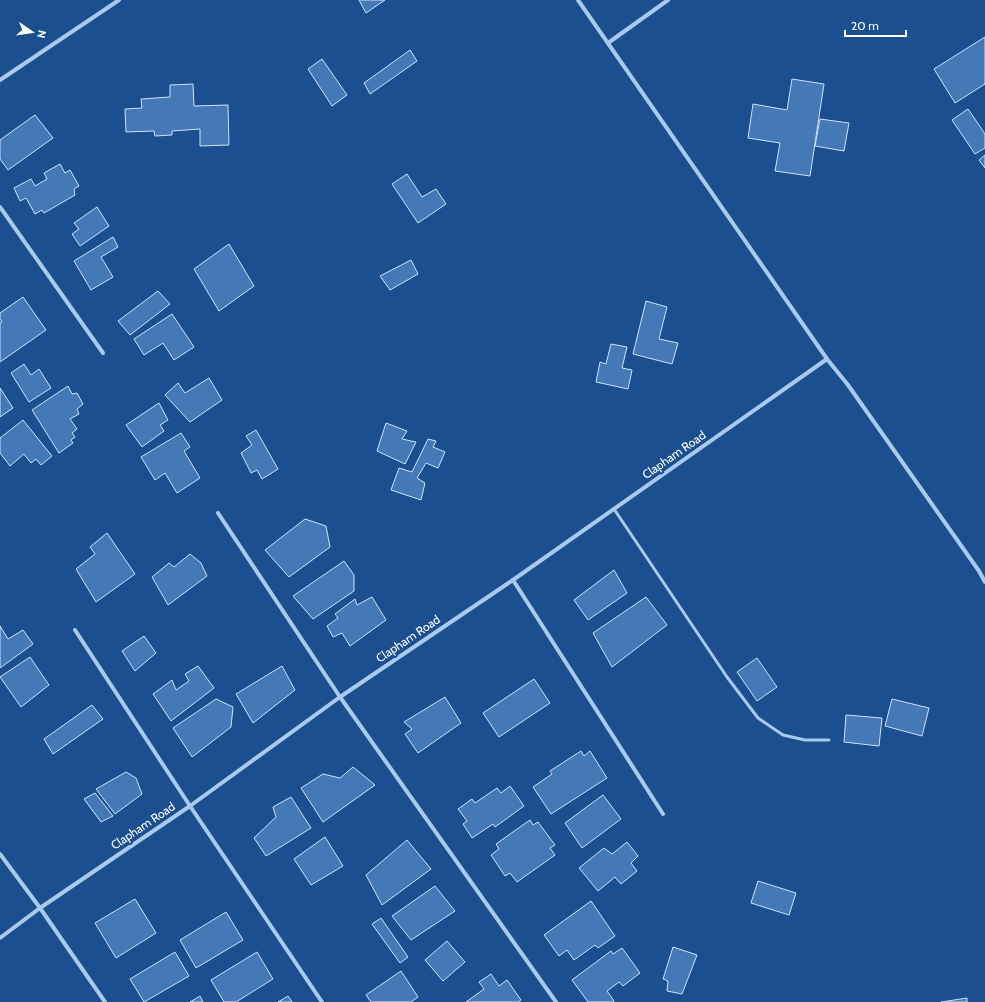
<svg xmlns="http://www.w3.org/2000/svg" width="985" height="1002" viewBox="0 0 985 1002" font-family="Cabin,sans-serif">
<rect width="100%" height="100%" fill="#1b4f8f"/>
<g fill="#4478b7" stroke="#cfe3fa">
<polygon points="359,0 385,0 366,13"/>
<polygon points="985,37 985,84 955,103 934,69"/>
<polygon points="410,50 417,61 370,94 364,83"/>
<polygon points="322,59 347,95 332,106 308,69"/>
<polygon points="792,79 824,84 810,176 775,171 780,143 748,138 753,104 787,110"/>
<polygon points="193,84 194,106 228,105 229,145 200,146 200,129 172,131 172,135 155,136 154,131 126,132 125,109 142,108 141,99 170,97 170,85"/>
<polygon points="968,109 985,134 985,148 975,154 952,120"/>
<polygon points="35,115 53,138 8,170 0,159 0,140"/>
<polygon points="820,119 849,123 844,151 815,146"/>
<polygon points="985,155 985,168 979,160"/>
<polygon points="60,164 65,173 70,170 79,186 74,189 75,195 44,213 42,210 35,214 26,198 20,201 14,188 31,179 35,186 47,179 44,173"/>
<polygon points="407,174 422,197 436,189 446,204 418,223 392,184"/>
<polygon points="97,207 109,226 80,246 72,234 79,229 74,223"/>
<polygon points="113,237 118,247 101,257 113,277 91,290 74,261"/>
<polygon points="229,244 254,286 219,311 194,269"/>
<polygon points="411,260 418,274 390,290 380,276"/>
<polygon points="158,291 170,304 130,335 118,321"/>
<polygon points="23,297 46,330 0,362 0,323 2,322 0,319 0,313"/>
<polygon points="646,301 667,307 659,339 678,343 672,364 633,354"/>
<polygon points="172,314 194,347 174,360 163,343 144,355 134,339"/>
<polygon points="611,344 627,347 622,368 632,370 628,389 596,382 600,362 606,364"/>
<polygon points="24,364 31,375 39,369 51,388 29,402 11,373"/>
<polygon points="209,378 222,400 190,422 165,395 178,383 185,393"/>
<polygon points="68,386 72,394 77,393 83,404 77,409 79,414 70,419 77,429 72,433 75,437 71,440 73,443 59,453 32,410"/>
<polygon points="0,388 13,408 0,417"/>
<polygon points="159,403 168,420 160,425 164,431 142,447 126,425"/>
<polygon points="23,420 52,456 41,465 36,459 31,463 24,454 10,466 0,453 0,438"/>
<polygon points="386,423 407,431 402,439 416,442 405,464 377,451"/>
<polygon points="256,430 278,469 262,479 257,470 251,473 241,453 252,445 246,436"/>
<polygon points="181,433 190,447 184,451 200,478 177,493 165,473 155,480 141,457"/>
<polygon points="428,439 436,441 433,447 445,452 438,468 426,463 417,478 425,483 421,500 391,490 399,468 412,472"/>
<polygon points="305,519 326,526 330,547 289,577 265,550"/>
<polygon points="107,533 135,574 96,602 76,569 95,554 90,547"/>
<polygon points="190,554 201,563 207,576 168,605 152,577 169,563 174,567"/>
<polygon points="344,561 354,575 354,591 313,619 293,596"/>
<polygon points="614,570 627,593 588,620 574,600"/>
<polygon points="372,597 386,620 350,646 342,633 333,637 327,626 338,618 335,614 355,599 357,605"/>
<polygon points="646,597 667,625 612,667 593,633"/>
<polygon points="0,626 8,639 23,630 33,644 0,668"/>
<polygon points="144,636 156,653 135,671 122,651"/>
<polygon points="30,657 49,685 21,707 0,677"/>
<polygon points="757,658 777,687 757,701 737,672"/>
<polygon points="198,666 214,688 171,721 153,694 172,680 176,690 189,681 185,674"/>
<polygon points="282,666 295,690 253,723 236,694"/>
<polygon points="534,679 550,703 499,737 483,713"/>
<polygon points="445,697 461,723 418,753 405,734 412,729 404,722"/>
<polygon points="216,699 233,707 231,727 192,757 173,728"/>
<polygon points="892,699 929,708 922,736 885,726"/>
<polygon points="92,705 103,719 53,754 44,739"/>
<polygon points="846,715 882,718 879,746 844,742"/>
<polygon points="581,751 584,756 590,751 607,778 551,814 533,787 552,774 550,771"/>
<polygon points="353,767 375,785 323,822 301,788 323,774 340,778"/>
<polygon points="126,772 136,778 142,794 115,814 96,789"/>
<polygon points="510,786 524,806 495,827 493,824 472,838 463,824 467,821 458,809 472,799 475,803 497,788 501,793"/>
<polygon points="95,793 113,816 101,822 84,799"/>
<polygon points="603,795 621,819 582,848 565,823"/>
<polygon points="291,797 311,828 266,856 254,838 276,817 273,807"/>
<polygon points="530,820 533,825 538,822 555,845 550,848 555,855 517,882 510,873 505,876 491,855 499,849 496,844"/>
<polygon points="325,837 343,866 311,885 294,859"/>
<polygon points="407,840 431,869 382,905 366,875"/>
<polygon points="627,842 638,856 631,863 637,871 621,884 615,877 598,891 579,868 604,848 612,854"/>
<polygon points="758,881 796,893 789,915 751,903"/>
<polygon points="435,886 455,911 411,940 392,916"/>
<polygon points="135,899 156,933 116,958 95,923"/>
<polygon points="591,901 615,936 598,948 595,945 574,960 567,950 559,956 544,935"/>
<polygon points="226,912 243,940 196,968 180,940"/>
<polygon points="381,918 408,957 400,963 372,924"/>
<polygon points="447,941 465,962 443,981 425,960"/>
<polygon points="673,947 697,955 682,994 667,991 668,981 663,979"/>
<polygon points="622,948 640,973 623,986 619,982 607,991 614,1001 613,1002 588,1002 572,980 611,951 613,954"/>
<polygon points="175,952 189,976 144,1002 130,979"/>
<polygon points="257,952 273,979 236,1002 224,1002 211,980"/>
<polygon points="401,971 418,997 411,1002 371,1002 366,995"/>
<polygon points="491,974 499,986 507,980 521,1000 518,1002 466,1002 484,989 479,982"/>
<polygon points="200,996 203,1002 190,1002"/>
<polygon points="288,996 292,1002 278,1002"/>
<polygon points="967,998 967,1002 941,1002"/>
</g>
<g fill="none" stroke-linecap="round" stroke-linejoin="round">
<polyline stroke="#a9c9ee" stroke-width="3" points="614,509 727,677 758,718 783,735 805,740 829,740"/>
<g stroke="#a9c9ee" stroke-width="4">
<polyline points="578,0 827,359 848,385 979,571 985,582"/>
<polyline points="608,43 668,0"/>
<polyline points="0,80 119,0"/>
<polyline points="0,207 103,353"/>
<polyline points="218,513 340,697 556,1002"/>
<polyline points="513,580 663,814"/>
<polyline points="75,630 190,806 322,1002"/>
<polyline points="0,854 40,908 105,1002"/>
<polyline points="0,938 40,908 190,806 340,697 513,580 827,359"/>
</g>
</g>
<g text-anchor="middle" stroke-width="4" stroke-linejoin="round" paint-order="stroke">
<g font-size="12" fill="#fff" stroke="#1b4f8f">
<text transform="translate(674 455) rotate(-35)" y="4">Clapham Road</text>
<text transform="translate(408 639) rotate(-34)" y="4">Clapham Road</text>
<text transform="translate(143 826) rotate(-34)" y="4">Clapham Road</text>
</g>
</g>
<g transform="translate(32 32) rotate(103)" stroke="#1b4f8f" stroke-width="3" paint-order="stroke">
<path d="M0-3L7 15L0 10L-7 15Z" fill="#ffffff"/>
<text y="-6" font-size="11" font-weight="bold" text-anchor="middle" fill="#ffffff">N</text>
</g>
<path d="M845 30v6h61v-6" fill="none" stroke="#ffffff" stroke-width="2"/>
<text x="851" y="30" font-size="12" fill="#ffffff" stroke="#1b4f8f" stroke-width="3" paint-order="stroke">20 m</text>
</svg>
